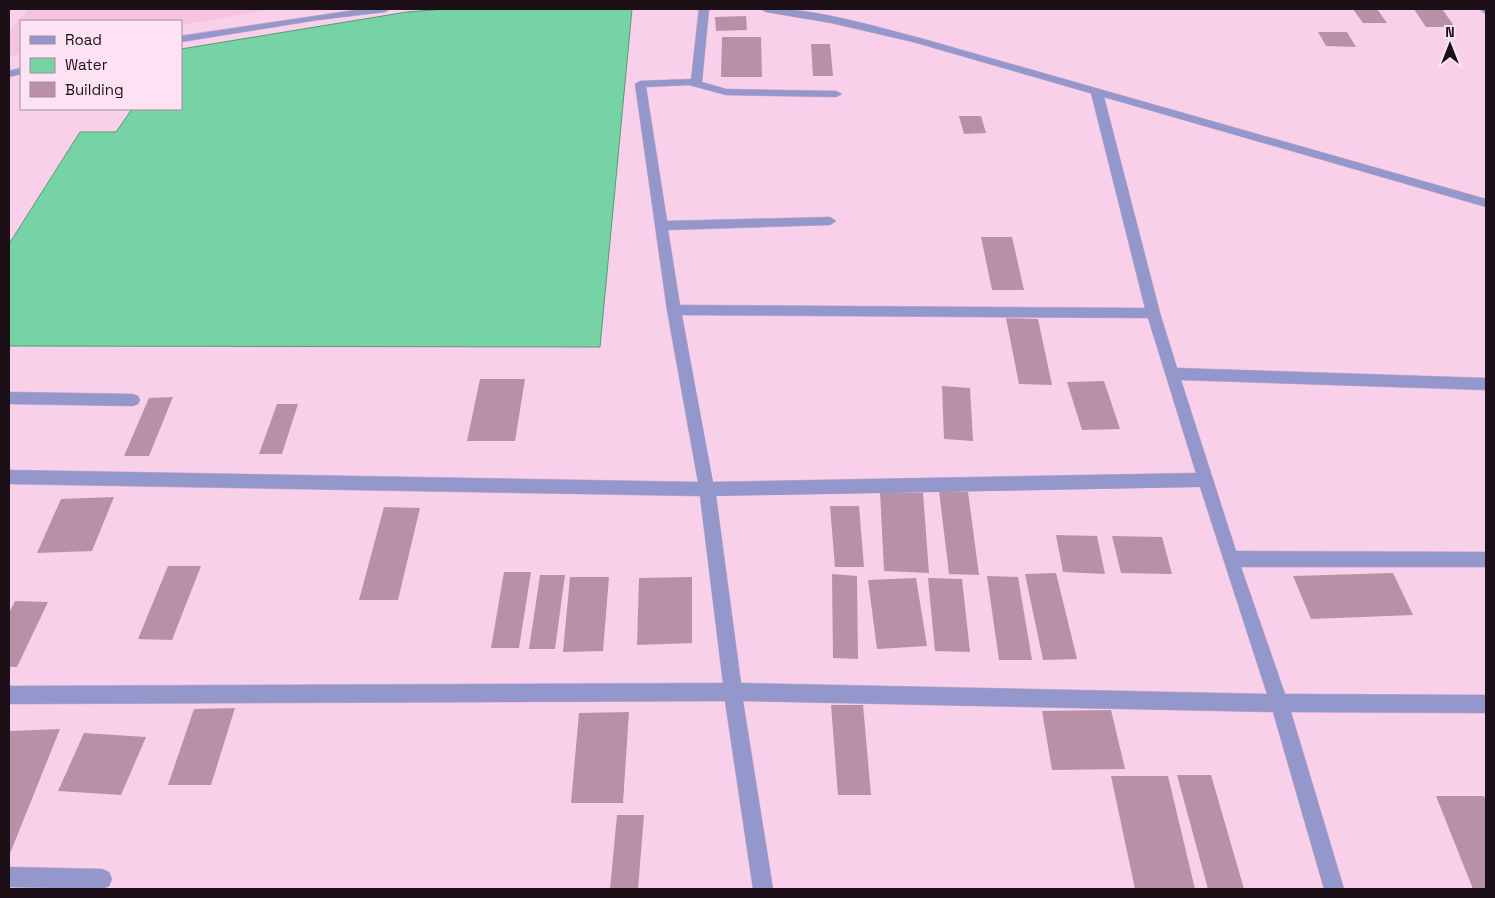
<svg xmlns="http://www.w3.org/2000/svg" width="1495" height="898" viewBox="0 0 1495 898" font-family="'Space Grotesk',sans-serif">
<rect width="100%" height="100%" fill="#f9d0e9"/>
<polygon fill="#f3c3e0" points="28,9 271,9 181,25 181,21 21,21 21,54 9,56 9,32"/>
<polygon fill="#75d3a5" stroke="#5b987b" points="446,9 632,9 600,347 9,346 9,244 80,132 116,132 132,109 181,109 181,49 407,12"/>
<g fill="#b891a9">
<polygon points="1353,9 1377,9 1387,23 1363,23"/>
<polygon points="1414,9 1442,9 1455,27 1426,27"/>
<polygon points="746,16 747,30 716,31 715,17"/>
<polygon points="1318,32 1347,32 1356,47 1326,46"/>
<polygon points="722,37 761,37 762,77 721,77"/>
<polygon points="811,44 830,44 833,76 813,76"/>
<polygon points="959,116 981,116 986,133 964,134"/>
<polygon points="981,237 1012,237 1024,290 992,290"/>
<polygon points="1006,318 1038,319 1052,385 1019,384"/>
<polygon points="480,379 525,379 515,441 467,441"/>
<polygon points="1104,381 1120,429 1082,430 1067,382"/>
<polygon points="942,386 970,388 973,441 944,439"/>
<polygon points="173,397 149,456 124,456 149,398"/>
<polygon points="277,404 298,404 282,454 259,454"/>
<polygon points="939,491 968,492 979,575 949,574"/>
<polygon points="880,492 923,493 929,573 884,571"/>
<polygon points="114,497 92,551 37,553 61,499"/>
<polygon points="830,506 859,506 864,567 835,567"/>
<polygon points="384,507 420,508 398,600 359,600"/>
<polygon points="1056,535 1097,536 1105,574 1063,572"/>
<polygon points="1112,536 1162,537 1172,574 1121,573"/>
<polygon points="168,566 201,566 172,640 138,639"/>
<polygon points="504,572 531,572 519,648 491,648"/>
<polygon points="1056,573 1077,659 1043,660 1025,574"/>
<polygon points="1393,573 1413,615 1311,619 1293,576"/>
<polygon points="832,574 857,576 858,659 833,658"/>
<polygon points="540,575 565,575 555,649 529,649"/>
<polygon points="987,576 1018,577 1032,660 999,660"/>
<polygon points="570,577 609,577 603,651 563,652"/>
<polygon points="692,577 692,643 637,645 639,578"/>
<polygon points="916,578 927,646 877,649 868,580"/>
<polygon points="928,578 962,579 970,652 935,651"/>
<polygon points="15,601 48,602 17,667 9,667 9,613"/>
<polygon points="831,705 863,705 871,795 838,795"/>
<polygon points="235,708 211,785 168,785 194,709"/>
<polygon points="1111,710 1125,769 1052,770 1042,711"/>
<polygon points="629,712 623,803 571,803 579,713"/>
<polygon points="60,729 9,856 9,731"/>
<polygon points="84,733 146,737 121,795 58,791"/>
<polygon points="1177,775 1211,775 1244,889 1208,889"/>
<polygon points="1111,776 1168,776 1195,889 1135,889"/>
<polygon points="1436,796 1484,796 1486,803 1486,889 1473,889"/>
<polygon points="617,815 644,815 638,889 610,889"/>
</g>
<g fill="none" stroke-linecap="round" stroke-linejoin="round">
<g stroke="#d1adc3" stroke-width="1">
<g id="minor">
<path d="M699,9H709L702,82L726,89L836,91L842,94L836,97L726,95L689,85L646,87L667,221L830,217L836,221L830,225L668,230L680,305L1145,308L1091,93L1097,90L1103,93L1160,313L1177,368L1486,378V390L1181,380L1236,551L1486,552V567H1241L1285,694L1486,695V713L1291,712L1344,889H1324L1273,712L743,701L773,889H753L725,701L9,704V686L723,683L700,496L9,484V470L698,482L667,310L635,84L640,81L691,79ZM682,315L1148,318L1196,473L713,482ZM1200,487L1267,694L741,683L716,496Z"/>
<polygon points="9,392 133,394 138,396 140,400 138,404 133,406 9,404"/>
<polygon points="9,867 102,869 109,872 112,879 109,886 102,889 9,887"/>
</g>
</g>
<g stroke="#d1adc3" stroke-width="1">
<g id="tertiary">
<polygon points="362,9 390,9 385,12 318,20 181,42 181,36"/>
<path d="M761,9C808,6 873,26 920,38L1486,199V207L913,42L831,23L766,12Z"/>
<polygon points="1479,9 1486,9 1486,14"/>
<polygon points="21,68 21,74 9,77 9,71"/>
</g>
</g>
<use href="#minor" fill="#9397cc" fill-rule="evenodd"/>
<use href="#tertiary" fill="#9397cc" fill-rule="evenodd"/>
</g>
<rect width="1495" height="898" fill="none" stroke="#1d0f18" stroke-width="20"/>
<rect x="20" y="20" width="162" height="90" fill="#fce2f2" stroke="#a38e9b"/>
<rect x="30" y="36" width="25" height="8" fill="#9397cc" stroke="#a38e9b"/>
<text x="65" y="45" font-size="15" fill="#1d0f18">Road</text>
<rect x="30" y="58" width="25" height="15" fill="#75d3a5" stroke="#a38e9b"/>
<text x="65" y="70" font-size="15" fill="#1d0f18">Water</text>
<rect x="30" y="82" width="25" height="15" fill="#b891a9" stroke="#a38e9b"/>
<text x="65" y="95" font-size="15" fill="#1d0f18">Building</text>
<g transform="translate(1450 45)" stroke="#fce2f2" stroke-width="4" paint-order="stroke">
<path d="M0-4L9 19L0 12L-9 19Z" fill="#1d0f18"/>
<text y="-8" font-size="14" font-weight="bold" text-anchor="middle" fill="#1d0f18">N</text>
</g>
</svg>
